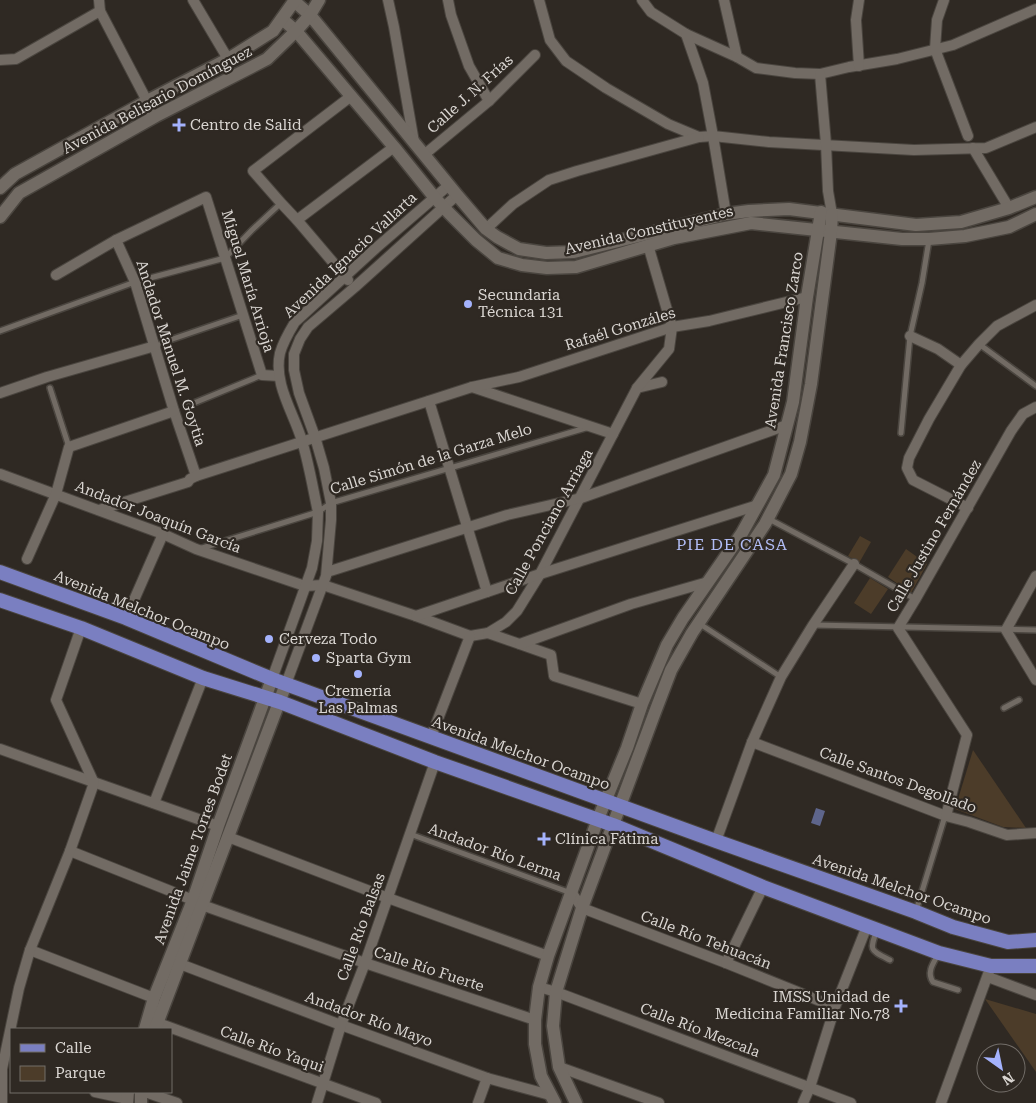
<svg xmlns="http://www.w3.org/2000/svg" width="1036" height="1103" viewBox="0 0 1036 1103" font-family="'Roboto Serif',serif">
<rect width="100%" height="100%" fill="#2f2923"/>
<g fill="#4c3c29">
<polygon points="860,536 871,542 859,563 848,556"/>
<polygon points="906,549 927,564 911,593 888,577"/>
<polygon points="870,578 888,589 871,614 854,603"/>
<polygon points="973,750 1026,828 1003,827 955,809"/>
<polygon points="985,999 1036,1014 1036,1072"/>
</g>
<polygon fill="#5e658b" points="816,808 825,811 820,826 811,823"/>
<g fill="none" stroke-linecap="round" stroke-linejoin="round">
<g stroke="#4a453f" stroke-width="8">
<g id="service">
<polyline points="0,331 135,282 225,258 252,230 281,203"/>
<polyline points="161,343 243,315"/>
<polyline points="979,344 1036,386"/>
<polyline points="50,388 69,447"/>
<polyline points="189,405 262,375"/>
<polyline points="901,433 910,336 922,283 929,240"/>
<polyline points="769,519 854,564 915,599"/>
<polyline points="199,549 318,512 331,503 589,427"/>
<polyline points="700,624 781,677"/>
<polyline points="814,625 1036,630"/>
<polyline points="1004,708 1019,700"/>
<polyline points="410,834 571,893"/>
<polyline points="916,911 945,816"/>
<path d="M877,930C869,951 870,950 890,960"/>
<path d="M939,953C934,962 926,972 933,982L958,990"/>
</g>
</g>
<g stroke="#4a453f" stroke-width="12">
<g id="minor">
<polyline points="99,0 100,11 147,101 153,118"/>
<polyline points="193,0 228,59"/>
<polyline points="388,0 394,27 414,142"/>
<polyline points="448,0 451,15 469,66 489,101"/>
<polyline points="539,0 550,40 566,61 606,88 668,124 699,137 713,136 769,142 914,150 986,148 1036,127"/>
<polyline points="642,0 651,12 686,34 737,57 756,68 795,73 820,74 849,67 897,59 953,45 1036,9"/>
<polyline points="724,0 737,57"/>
<polyline points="859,0 856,20 859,66"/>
<polyline points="944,0 937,20 935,49 968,136"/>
<polyline points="686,34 703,83 713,136 726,214"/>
<polyline points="0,60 16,59 100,11"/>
<polyline points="820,74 826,144 828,191 832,214"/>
<polyline points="973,148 1009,208"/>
<polyline points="425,154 489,101 535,55"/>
<polyline points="297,220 394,147"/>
<polyline points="486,229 513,204 549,180 577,171 699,137"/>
<polyline points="116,240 135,282 174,411 190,458 196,476"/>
<polyline points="56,275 116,240 206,197 262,375 279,376"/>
<polyline points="348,280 297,220 281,203 253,171 350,97"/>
<polyline points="910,336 938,349 961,365"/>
<polyline points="472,387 613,434"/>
<polyline points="637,388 662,382"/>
<polyline points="0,393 47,377 155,346"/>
<polyline points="429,401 487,592"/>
<polyline points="0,474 163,534 196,549 305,586 323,585 416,616 470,636 488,633 506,622 517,611 540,574 637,388 669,349 672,327 648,245"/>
<polyline points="968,508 913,480 907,468 909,458 929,419 961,365 979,344 997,326 1036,305"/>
<polyline points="99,510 188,482 190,479 196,476 472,387 519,377 672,327 709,321 807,297"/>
<polyline points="27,559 56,494 69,447 174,411"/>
<polyline points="327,572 507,515 581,498 787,425"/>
<polyline points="1036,576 1006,630 1036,680"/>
<polyline points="134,600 163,534"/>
<polyline points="416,616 540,574 758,505"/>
<polyline points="488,633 551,655 554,676 642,704"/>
<polyline points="520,644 631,604 708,582"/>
<path d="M272,679L312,568L317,541L318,512C313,489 309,464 302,441C294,413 273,384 280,353C283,342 289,332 295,322L376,248L449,185"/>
<polyline points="286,684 326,576 331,520 331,503 324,468 315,437 299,393 294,370 294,354 300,339 308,327 355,287 457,195"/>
<polyline points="431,737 470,636"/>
<polyline points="752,742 946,816 969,822 1007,835 1036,833"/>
<polyline points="0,749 218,826"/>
<polyline points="154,803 203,678"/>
<polyline points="946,816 967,735 898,628 915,600 1011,431 1023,414 1036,407"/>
<polyline points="228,837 388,898 548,956"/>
<polyline points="716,841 752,742 781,677 813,625 854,564"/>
<polyline points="70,851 193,900"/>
<polyline points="572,893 582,908 726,963 835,1007"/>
<polyline points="202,905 365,963 535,1020"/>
<polyline points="30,950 154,998"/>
<polyline points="726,963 763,887"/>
<polyline points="180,964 341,1025 487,1078 550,1095"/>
<polyline points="988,977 1036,995"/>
<polyline points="539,987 556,992 851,1103"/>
<polyline points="158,1023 376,1103"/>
<polyline points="559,1067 659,1103"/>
<polyline points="95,1092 127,1099"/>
<polyline points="145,1092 177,1103"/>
<polyline points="2,1103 2,1069 19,988 30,950 70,851 94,783 56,700 81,628"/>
<polyline points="317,1103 341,1025 365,963 435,762"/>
<polyline points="478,1103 487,1078"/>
<polyline points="803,1103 810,1087 835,1007 867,926"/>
<polyline points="941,1103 991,966"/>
</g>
</g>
<g stroke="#4a453f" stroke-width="15">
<g id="tertiary">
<polyline points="294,1 310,15 457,195 486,229 497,237 519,249 546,253 574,252 726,214 749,211 789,209 916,225 961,222 1009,208 1036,197"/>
<polyline points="282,19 296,31 394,147 435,198 449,213 476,240 498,258 522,265 547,268 576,267 674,238 751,223 902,239 929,239 965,236 1009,227 1036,214"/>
<polyline points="0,188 15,174 147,101 228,59 273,31 295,0"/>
<polyline points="0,217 19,193 156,116 267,59 296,31 310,15 319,0"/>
<polyline points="145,1029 154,998 193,900 218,826 272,679"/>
<polyline points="155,1029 286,684"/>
<polyline points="127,1103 128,1092"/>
<polyline points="141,1103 141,1092"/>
<polyline points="555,1103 541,1076 535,1044 535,1020 539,987 548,956 598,819 627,748 642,704 667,645 683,618 742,533 774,475 793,402 807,297 821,212"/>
<polyline points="576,1103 559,1067 553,1026 556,992 582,908 655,712 671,670 692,633 765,524 791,474 800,442 811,384 831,232 832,214"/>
</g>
</g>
<g stroke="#4a453f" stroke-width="16">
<g id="primary">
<polyline points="0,572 126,618 272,679 716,841 916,912 953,927 1008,942 1036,940"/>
<polyline points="0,600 81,628 203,678 280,702 435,762 613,825 763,887 939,953 991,966 1036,966"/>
</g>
</g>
<use href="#service" stroke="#726b64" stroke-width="5"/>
<use href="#minor" stroke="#726b64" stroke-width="10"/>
<use href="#tertiary" stroke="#726b64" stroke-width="12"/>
<use href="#primary" stroke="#7a7fc1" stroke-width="14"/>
</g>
<g fill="#a4b2fc" stroke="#2f2923" stroke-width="2">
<path d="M176.5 117.5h5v5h5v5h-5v5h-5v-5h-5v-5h5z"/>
<circle cx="468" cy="304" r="5"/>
<circle cx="269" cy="639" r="5"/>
<circle cx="316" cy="658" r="5"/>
<circle cx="358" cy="674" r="5"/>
<path d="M541.5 831.5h5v5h5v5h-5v5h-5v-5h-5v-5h5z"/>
<path d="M898.5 998.5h5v5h5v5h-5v5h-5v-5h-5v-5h5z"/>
</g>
<g text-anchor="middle" stroke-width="4.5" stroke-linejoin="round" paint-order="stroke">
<g font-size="15" fill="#dad6d2" stroke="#2f2923">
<text transform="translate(470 94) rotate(-42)" y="5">Calle J. N. Frías</text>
<text transform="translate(157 100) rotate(-28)" y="5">Avenida Belisario Domínguez</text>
<text transform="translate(649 230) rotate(-13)" y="5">Avenida Constituyentes</text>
<text transform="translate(350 255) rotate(-43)" y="5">Avenida Ignacio Vallarta</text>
<text transform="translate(248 281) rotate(73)" y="5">Miguel María Arrioja</text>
<text transform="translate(620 329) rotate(-17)" y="5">Rafaél Gonzáles</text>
<text transform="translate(784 340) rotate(-81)" y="5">Avenida Francisco Zarco</text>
<text transform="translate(171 353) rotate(72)" y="5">Andador Manuel M. Goytia</text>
<text transform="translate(431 459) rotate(-17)" y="5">Calle Simón de la Garza Melo</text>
<text transform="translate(158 517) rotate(21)" y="5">Andador Joaquín García</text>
<text transform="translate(549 522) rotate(-61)" y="5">Calle Ponciano Arriaga</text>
<text transform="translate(934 536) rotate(-60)" y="5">Calle Justino Fernández</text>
<text transform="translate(142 610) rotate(22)" y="5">Avenida Melchor Ocampo</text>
<text transform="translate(521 753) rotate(20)" y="5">Avenida Melchor Ocampo</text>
<text transform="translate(898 780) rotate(20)" y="5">Calle Santos Degollado</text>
<text transform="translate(193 849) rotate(-70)" y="5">Avenida Jaime Torres Bodet</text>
<text transform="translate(495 852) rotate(20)" y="5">Andador Río Lerma</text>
<text transform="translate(902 889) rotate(19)" y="5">Avenida Melchor Ocampo</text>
<text transform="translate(361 927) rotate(-70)" y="5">Calle Río Balsas</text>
<text transform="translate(706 940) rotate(21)" y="5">Calle Río Tehuacán</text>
<text transform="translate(429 969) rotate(18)" y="5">Calle Río Fuerte</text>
<text transform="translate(369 1019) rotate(20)" y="5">Andador Río Mayo</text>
<text transform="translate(700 1030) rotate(21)" y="5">Calle Río Mezcala</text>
<text transform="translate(272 1049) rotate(20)" y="5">Calle Río Yaqui</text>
</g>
<g font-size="15" fill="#dad6d2" stroke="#2f2923" text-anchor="start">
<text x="190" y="130">Centro de Salid</text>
<text x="478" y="300">Secundaria<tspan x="478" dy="17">Técnica 131</tspan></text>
<text x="279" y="644">Cerveza Todo</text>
<text x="326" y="663">Sparta Gym</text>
<text x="358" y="696" text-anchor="middle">Cremería<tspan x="358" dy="17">Las Palmas</tspan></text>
<text x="555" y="844">Clínica Fátima</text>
<text x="890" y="1002" text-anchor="end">IMSS Unidad de<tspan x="890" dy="17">Medicina Familiar No.78</tspan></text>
</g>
<g font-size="16" letter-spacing="1" fill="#b2bdf5" stroke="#2f2923">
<text x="732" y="550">PIE DE CASA</text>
</g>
</g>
<rect x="10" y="1028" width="162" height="65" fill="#2f2923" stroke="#736e69"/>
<rect x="20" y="1044" width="25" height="8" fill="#7a7fc1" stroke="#736e69"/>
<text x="55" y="1053" font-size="15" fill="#dad6d2">Calle</text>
<rect x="20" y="1066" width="25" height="15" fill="#4c3c29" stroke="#736e69"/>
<text x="55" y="1078" font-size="15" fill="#dad6d2">Parque</text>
<g transform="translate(1001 1068) rotate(147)"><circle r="24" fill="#2f2923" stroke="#736e69"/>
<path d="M0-4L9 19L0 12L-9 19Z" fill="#a4b2fc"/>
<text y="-8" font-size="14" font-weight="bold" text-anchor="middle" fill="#dad6d2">N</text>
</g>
</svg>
